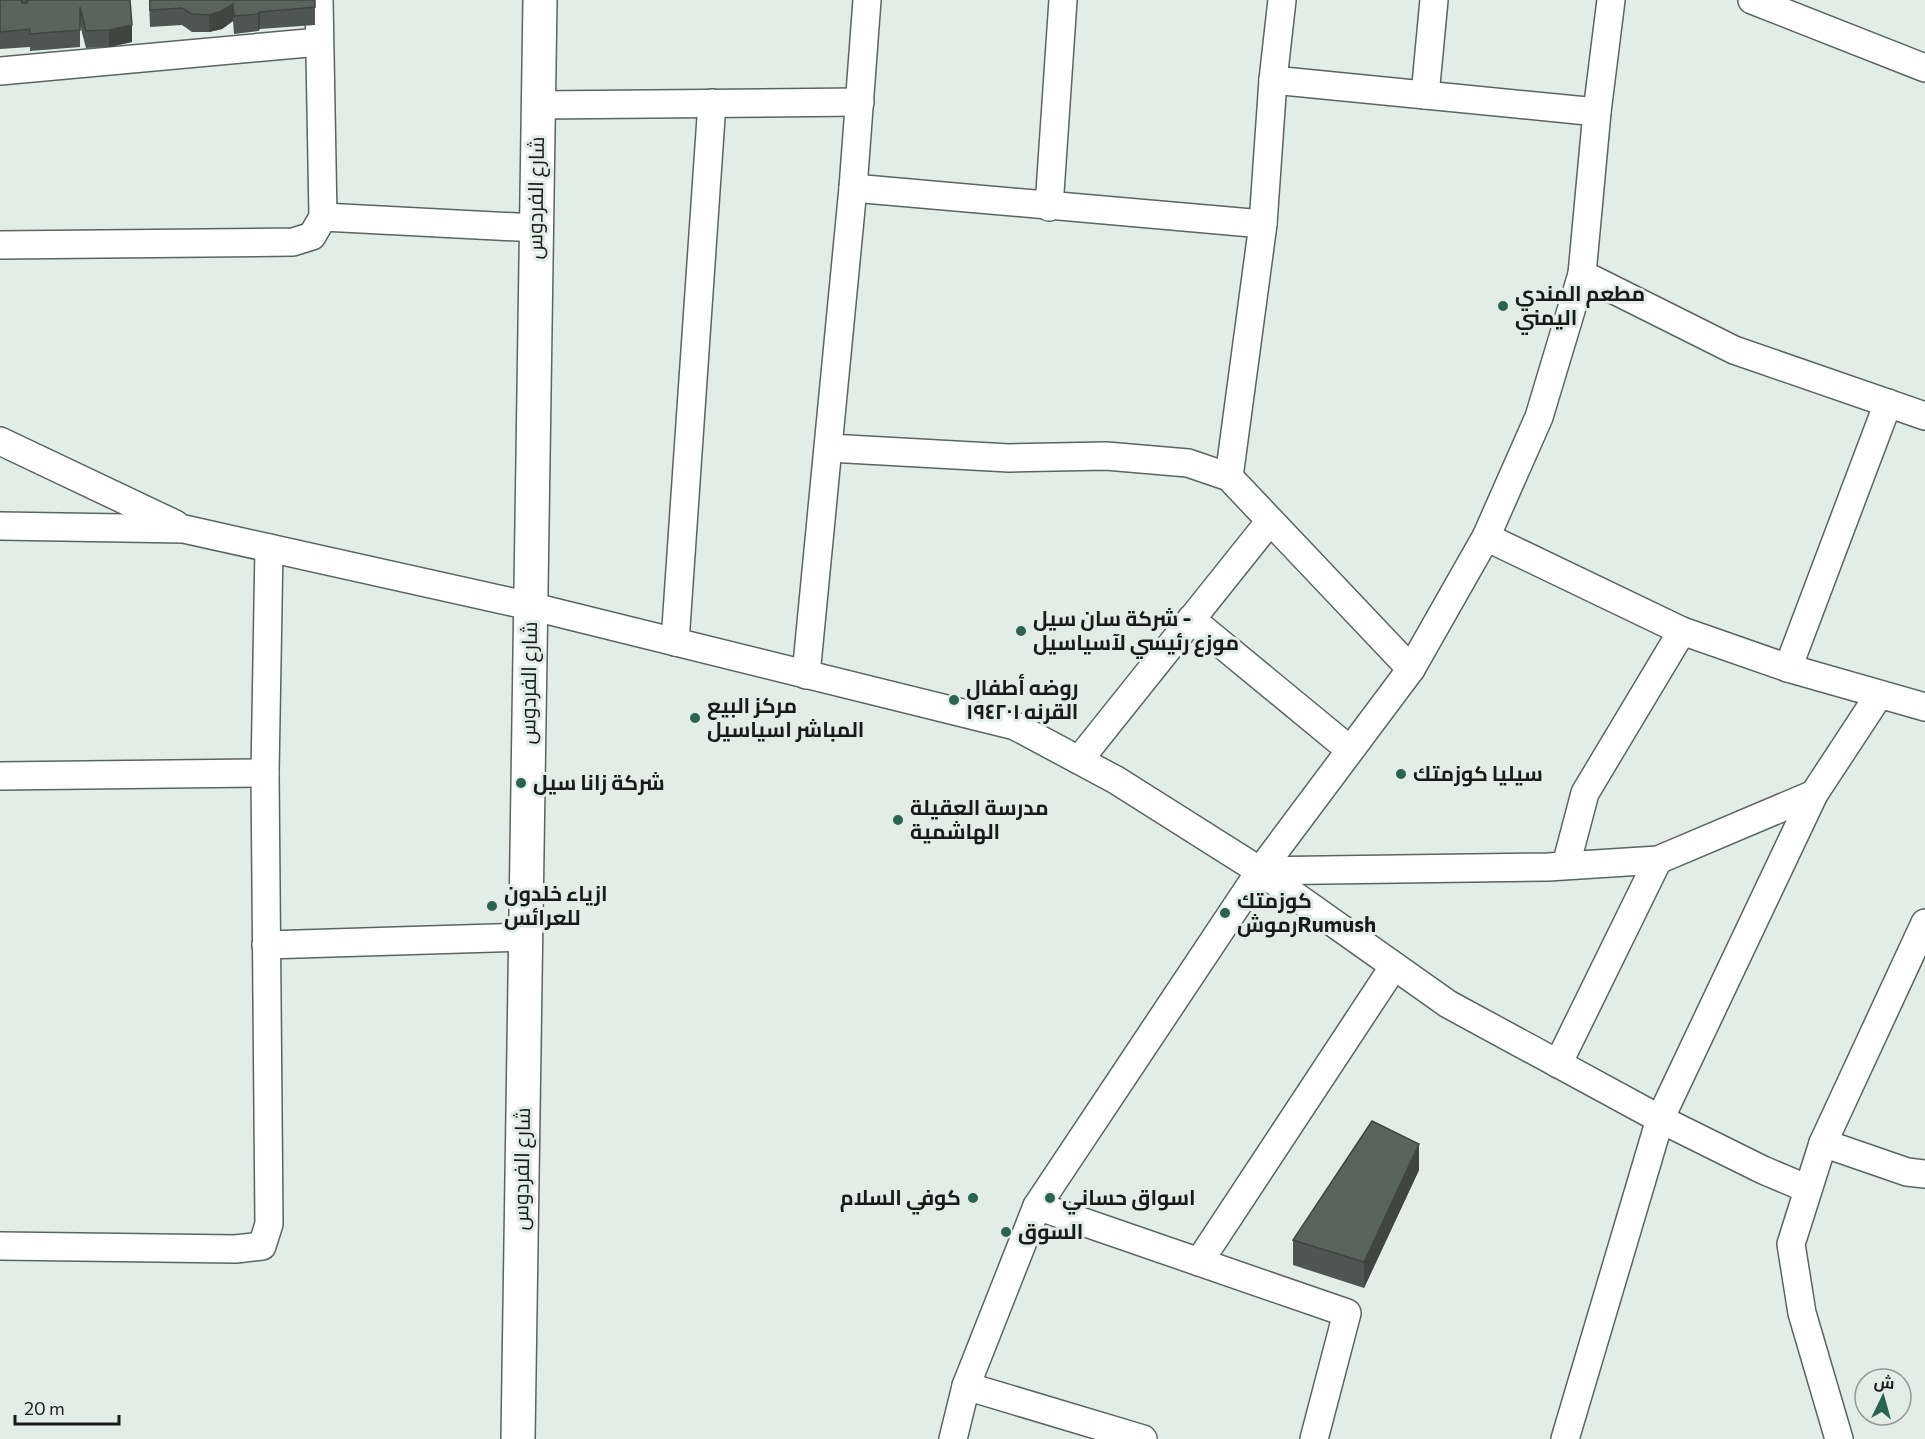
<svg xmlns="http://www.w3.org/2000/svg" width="1925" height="1439" viewBox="0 0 1925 1439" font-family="Commissioner,Cairo,sans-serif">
<rect width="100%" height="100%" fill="#e2ede8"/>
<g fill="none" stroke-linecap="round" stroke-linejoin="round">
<g stroke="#5a6460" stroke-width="30">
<g id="street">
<polyline points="1752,0 1925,68"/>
<polyline points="0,71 319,42"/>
<polyline points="1273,80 1597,112"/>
<polyline points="1425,95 1434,0"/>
<polyline points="538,105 860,102"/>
<polyline points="853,188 1263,224"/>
<polyline points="1049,207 1063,0"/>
<polyline points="323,217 536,228"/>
<polyline points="0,245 293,242 312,236 323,217 319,0"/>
<polyline points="1582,274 1734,350 1925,416"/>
<polyline points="0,441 175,524"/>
<polyline points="829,448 1009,458 1106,456 1188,463 1229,477 1411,669"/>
<polyline points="1229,477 1263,224 1273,80 1282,0"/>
<polyline points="0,526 184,529 530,606 1015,726 1116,780 1260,871 1448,1004 1660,1119 1763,1170 1808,1189"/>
<polyline points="1486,537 1682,631 1788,668 1925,707"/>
<polyline points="1191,619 1350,750"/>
<polyline points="675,642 712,103"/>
<polyline points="1788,668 1888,403"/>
<polyline points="806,675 853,188 867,0"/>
<polyline points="1079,760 1270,521"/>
<polyline points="0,776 265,773"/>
<polyline points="1566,865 1585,793 1682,631"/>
<polyline points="1260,871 1548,867 1658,860 1814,794"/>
<polyline points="266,945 525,937"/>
<polyline points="1558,1064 1658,860"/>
<polyline points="1823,1143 1907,1172 1925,1174"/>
<polyline points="1037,1206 1347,1313 1314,1439"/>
<polyline points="0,1246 236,1249 262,1246 269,1224 265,773 269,548"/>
<polyline points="1199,1262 1394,966"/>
<polyline points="966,1386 1143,1439"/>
<polyline points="953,1439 966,1386 1037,1206 1260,871 1411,669 1486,537 1539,417 1582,274 1597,112 1611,0"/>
<polyline points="1565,1439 1660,1119 1814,794 1879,695"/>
<polyline points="1839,1439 1802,1313 1791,1244 1823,1143 1925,923"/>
</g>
</g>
<g stroke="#5a6460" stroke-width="36">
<polyline id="secondary" points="518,1439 540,0"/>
</g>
<use href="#street" stroke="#fff" stroke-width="27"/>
<use href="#secondary" stroke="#fff" stroke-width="33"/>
</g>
<g fill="#4d5652">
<polygon points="0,0 130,0 132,42 109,47 86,48 80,25 80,47 30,51 30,47 0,49"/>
<polygon points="149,0 315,0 315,25 260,29 258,31 234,34 233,21 222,29 209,32 192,32 182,25 150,27"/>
<polygon points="1419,1170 1364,1288 1293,1265 1293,1240"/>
</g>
<g fill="#3f4642">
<polygon points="233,4 233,21 222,29 209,32 209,15"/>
<polygon points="260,12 260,29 258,31 258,14"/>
<polygon points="132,25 132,42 109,47 109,30"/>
<polygon points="1419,1144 1419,1170 1364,1288 1364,1262"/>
</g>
<g fill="#5a645f" stroke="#3f4642" stroke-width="1.5">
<polygon points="0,0 22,0 22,3 27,3 27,0 130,0 132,25 109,30 86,31 80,7 80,30 30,34 30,29 0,32"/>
<polygon points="150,0 315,0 315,7 260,12 258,14 234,16 233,4 222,11 209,15 192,14 182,8 150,10"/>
<polygon points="1372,1121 1419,1144 1364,1262 1293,1240"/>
</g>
<g fill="#28644f" stroke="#e2ede8" stroke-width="2">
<circle cx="1503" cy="306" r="6"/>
<circle cx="1021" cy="631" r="6"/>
<circle cx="954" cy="700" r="6"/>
<circle cx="695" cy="718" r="6"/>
<circle cx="1401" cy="774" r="6"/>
<circle cx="521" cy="783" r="6"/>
<circle cx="898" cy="820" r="6"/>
<circle cx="492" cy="906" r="6"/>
<circle cx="1225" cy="913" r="6"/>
<circle cx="973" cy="1198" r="6"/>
<circle cx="1050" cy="1198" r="6"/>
<circle cx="1006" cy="1232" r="6"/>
</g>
<g text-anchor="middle" stroke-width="6" stroke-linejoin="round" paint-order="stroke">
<g font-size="21" fill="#171b1a" stroke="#e2ede8">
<text transform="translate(536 198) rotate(-89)" y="7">شارع الفردوس</text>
<text transform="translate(529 683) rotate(-89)" y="7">شارع الفردوس</text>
<text transform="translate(522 1169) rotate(-89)" y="7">شارع الفردوس</text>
</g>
<g font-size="21" font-weight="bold" fill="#171b1a" stroke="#e2ede8" text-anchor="start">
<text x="1515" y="301">مطعم المندي<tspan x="1515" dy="24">اليمني</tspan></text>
<text x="1033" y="626">شركة سان سيل -<tspan x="1033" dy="24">موزع رئيسي لآسياسيل</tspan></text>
<text x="966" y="695">روضه أطفال<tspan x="966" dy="24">القرنه ١٩٤٢٠١</tspan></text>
<text x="707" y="713">مركز البيع<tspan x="707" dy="24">المباشر اسياسيل</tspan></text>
<text x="1413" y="781">سيليا كوزمتك</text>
<text x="533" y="790">شركة زانا سيل</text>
<text x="910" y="815">مدرسة العقيلة<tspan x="910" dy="24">الهاشمية</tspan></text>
<text x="504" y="901">ازياء خلدون<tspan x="504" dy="24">للعرائس</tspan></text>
<text x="1237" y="908">كوزمتك<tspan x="1237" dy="24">رموشRumush</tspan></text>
<text x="961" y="1205" text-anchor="end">كوفي السلام</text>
<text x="1062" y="1205">اسواق حساني</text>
<text x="1018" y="1239">السوق</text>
</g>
</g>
<g transform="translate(1883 1397) rotate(5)"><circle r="28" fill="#e2ede8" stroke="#919996" stroke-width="1.5"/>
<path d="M0-4.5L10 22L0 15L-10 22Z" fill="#28644f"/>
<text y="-9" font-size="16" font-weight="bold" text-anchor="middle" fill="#171b1a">ش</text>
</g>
<path d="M15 1415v9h104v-9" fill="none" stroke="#171b1a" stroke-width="3"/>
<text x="24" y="1415" font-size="18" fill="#171b1a" stroke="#e2ede8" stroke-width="4.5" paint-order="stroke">20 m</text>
</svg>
